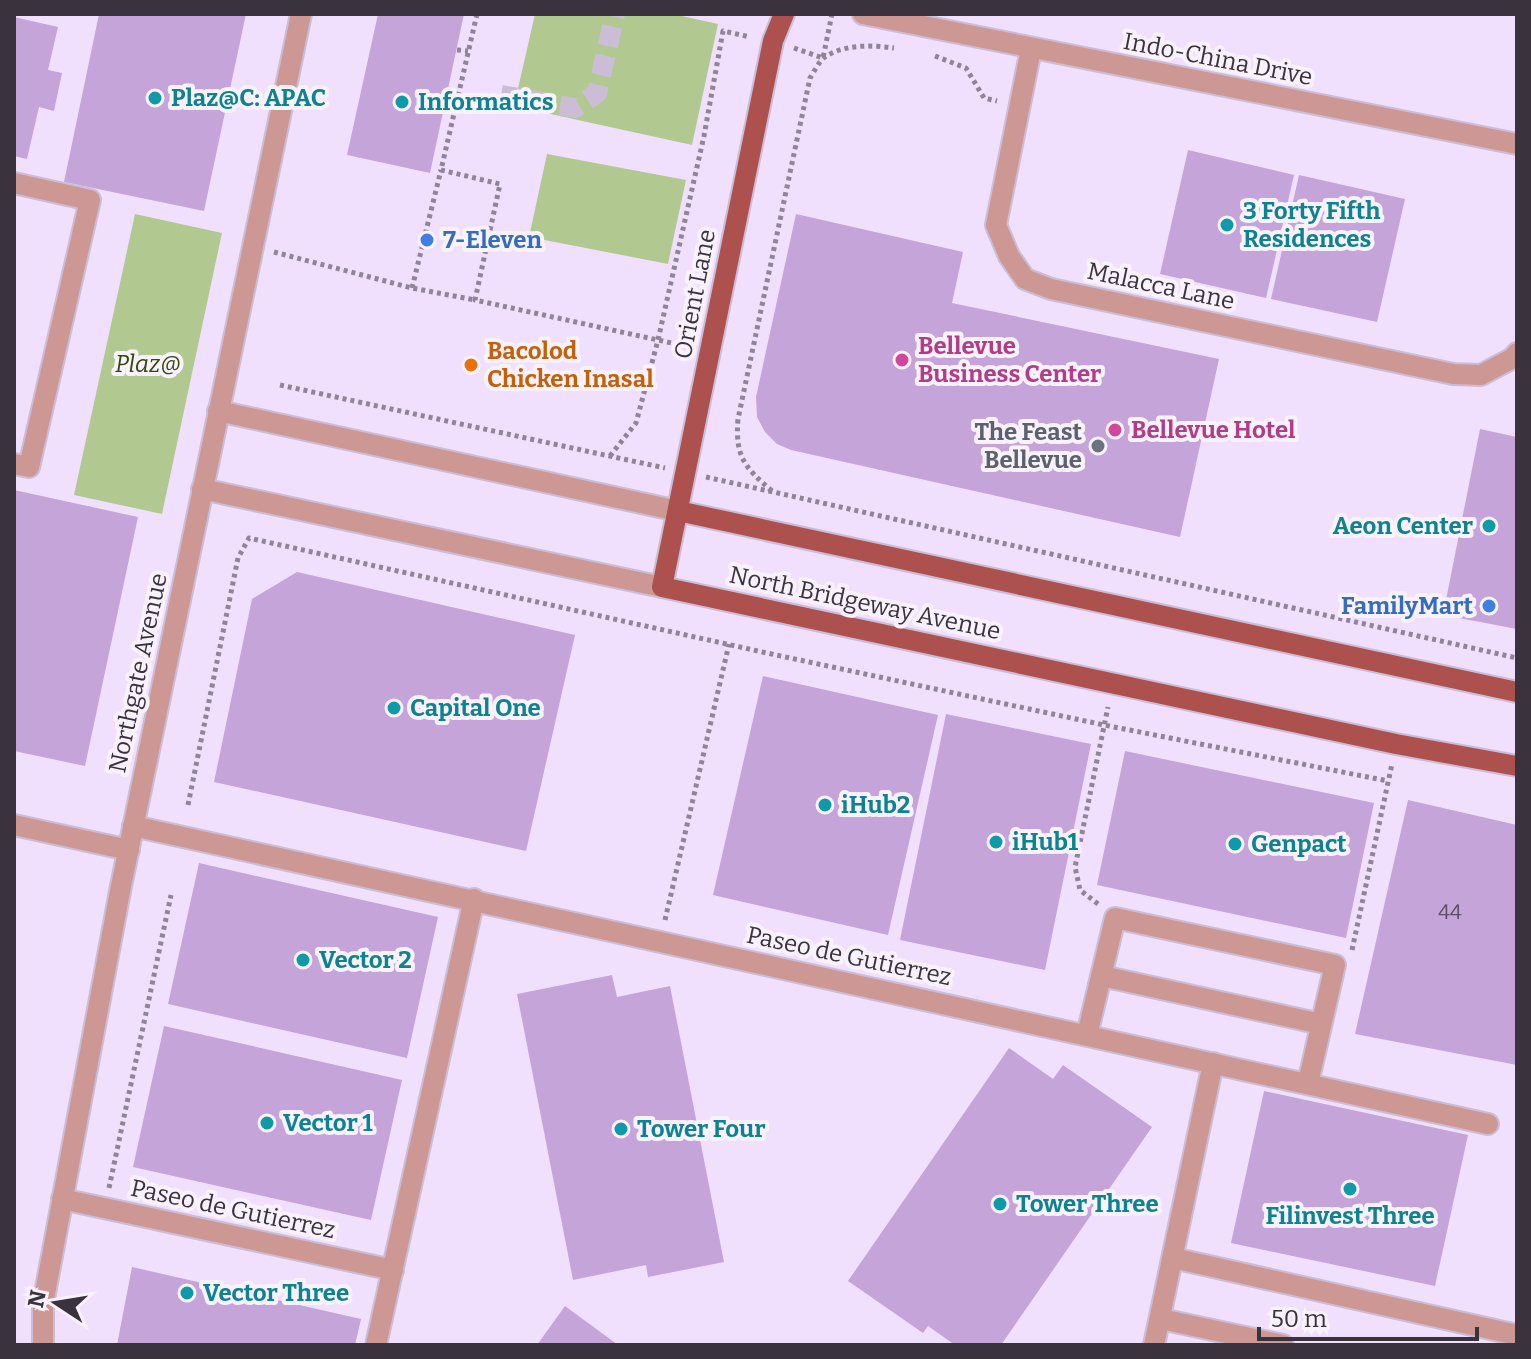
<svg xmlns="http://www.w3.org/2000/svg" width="1531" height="1359" viewBox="0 0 1531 1359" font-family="Bitter,serif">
<rect width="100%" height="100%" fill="#f1e0fd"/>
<g fill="#b1c990">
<polygon points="535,14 673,14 718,24 692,145 514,106"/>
<polygon points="547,154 686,180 668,264 529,237"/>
<polygon points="135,214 222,233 162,514 74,495"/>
</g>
<g fill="#c5a4d9">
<polygon points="99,14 246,14 204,211 64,182"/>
<polygon points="378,14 464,14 430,173 347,155"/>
<polygon points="14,17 58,27 48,70 62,73 54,111 39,107 27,159 14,156"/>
<polygon points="1188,150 1294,175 1266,298 1160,274"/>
<polygon points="1299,175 1405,199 1377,322 1271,299"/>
<polygon points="796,214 963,252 952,303 1219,359 1180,537 791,450 777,444 765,432 757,417 756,397"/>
<polygon points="1480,429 1517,437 1517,629 1443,615"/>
<polygon points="14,490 138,517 85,766 14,751"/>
<polygon points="297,572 575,635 526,851 214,782 252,599"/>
<polygon points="763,676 938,715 888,935 713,895"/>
<polygon points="946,714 1091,744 1045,970 900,940"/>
<polygon points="1125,751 1374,803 1346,938 1097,885"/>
<polygon points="1408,800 1517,825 1517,1065 1355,1034"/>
<polygon points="199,863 438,917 407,1058 168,1004"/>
<polygon points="612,975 617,997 670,986 724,1262 648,1277 646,1265 573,1280 517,994"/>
<polygon points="164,1026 402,1080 371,1220 133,1167"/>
<polygon points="1009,1048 1053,1079 1063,1065 1152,1127 1001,1345 955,1345 928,1326 923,1333 848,1281"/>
<polygon points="1264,1091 1468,1135 1435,1286 1231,1243"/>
<polygon points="132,1267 361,1319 355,1345 117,1345"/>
<polygon points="565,1306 618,1345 537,1345"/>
</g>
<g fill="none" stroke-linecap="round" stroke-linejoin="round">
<polyline stroke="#ccbdd7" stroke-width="20" stroke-dasharray="20 10" stroke-linecap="butt" points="501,95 575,108 597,93 615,14"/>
<g stroke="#ccbdd7" stroke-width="24">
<g id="minor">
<polyline points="863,14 1517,144"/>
<polyline points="1031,49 996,225 1009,256 1025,279 1051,289 1453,374 1481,375 1513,358 1517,353"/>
<polyline points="14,183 90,200 29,467 14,464"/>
<polyline points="218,411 678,511"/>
<polyline points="202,489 662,587"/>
<polyline points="14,825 129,850"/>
<polyline points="133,826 1488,1124"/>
<polyline points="1102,976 1321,1024"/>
<polyline points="1087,1035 1115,918 1335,965 1308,1083"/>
<polyline points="62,1199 393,1270"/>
<polyline points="1173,1258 1517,1335"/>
<polyline points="1161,1319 1283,1345"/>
<polyline points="43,1345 43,1304 121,886 301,14"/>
<polyline points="376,1345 474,899"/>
<polyline points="1154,1345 1213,1063"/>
</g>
</g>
<g stroke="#ccbdd7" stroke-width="24">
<g id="major">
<polyline points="784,14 773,41 662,587 1396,744 1517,766"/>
<polyline points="678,511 1517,692"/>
</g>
</g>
<g stroke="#908498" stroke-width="5" stroke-dasharray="4 4" stroke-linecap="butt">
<polyline points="477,14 441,170 500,184 475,300 690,347"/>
<polyline points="794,48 823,58 832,14"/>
<polyline points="457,50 468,51"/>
<polyline points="935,56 966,68 984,98 997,101"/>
<polyline points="274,252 412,288 475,300"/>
<polyline points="412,288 441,170"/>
<polyline points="280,385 665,468"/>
<polyline points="610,456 636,423 658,340 704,136 723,31 750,37"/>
<polyline points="706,477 1517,658"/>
<path d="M772,491C744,467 735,456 738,419L810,78C814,72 819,61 825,57C844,44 872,45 894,48"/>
<polyline points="188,805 238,558 249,538 776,655 1104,725 1388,781"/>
<polyline points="1098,904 1080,890 1075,867 1108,707"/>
<polyline points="665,920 729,644"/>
<polyline points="1352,950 1392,764"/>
<polyline points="109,1188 171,895"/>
</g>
<use href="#minor" stroke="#cd9894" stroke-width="20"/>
<use href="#major" stroke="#ad514e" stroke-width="20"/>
</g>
<g fill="#0f9aa8" stroke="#f9f2fd" stroke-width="3">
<circle cx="155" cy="98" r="8"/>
<circle cx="402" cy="102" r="8"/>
<circle cx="1227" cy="225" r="8"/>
<circle cx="1489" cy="526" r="8"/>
<circle cx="394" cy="708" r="8"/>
<circle cx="825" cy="805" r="8"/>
<circle cx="996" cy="842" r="8"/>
<circle cx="1235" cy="844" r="8"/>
<circle cx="303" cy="960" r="8"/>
<circle cx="267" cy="1123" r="8"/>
<circle cx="621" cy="1129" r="8"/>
<circle cx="1350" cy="1189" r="8"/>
<circle cx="1000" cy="1204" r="8"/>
<circle cx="187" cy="1293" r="8"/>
</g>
<g fill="#3f7fe0" stroke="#f9f2fd" stroke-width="3">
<circle cx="427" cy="240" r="8"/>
<circle cx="1489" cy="606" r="8"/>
</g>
<g fill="#d1479c" stroke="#f9f2fd" stroke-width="3">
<circle cx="902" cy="360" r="8"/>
<circle cx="1115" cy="430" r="8"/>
</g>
<circle fill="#e8710a" stroke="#f9f2fd" stroke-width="3" cx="471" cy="365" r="8"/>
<circle fill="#6b7280" stroke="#f9f2fd" stroke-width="3" cx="1098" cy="446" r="8"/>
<g text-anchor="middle" stroke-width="8" stroke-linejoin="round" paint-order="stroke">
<g font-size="20" fill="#5d4f65">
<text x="1450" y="919">44</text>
</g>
<g font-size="24" fill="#3a333e" stroke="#f9f2fd">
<text transform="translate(1218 59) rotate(11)" y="8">Indo-China Drive</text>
<text transform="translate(1161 286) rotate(12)" y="8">Malacca Lane</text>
<text transform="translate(695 294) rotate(-79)" y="8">Orient Lane</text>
<text transform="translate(865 603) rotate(12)" y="8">North Bridgeway Avenue</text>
<text transform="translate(138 673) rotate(-78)" y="8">Northgate Avenue</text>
<text transform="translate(849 956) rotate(12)" y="8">Paseo de Gutierrez</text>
<text transform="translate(233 1209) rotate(12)" y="8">Paseo de Gutierrez</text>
</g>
<g font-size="24" font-weight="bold" fill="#0d838f" stroke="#f9f2fd" text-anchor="start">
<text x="171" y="106">Plaz@C: APAC</text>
<text x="418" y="110">Informatics</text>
<text x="1243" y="219">3 Forty Fifth<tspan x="1243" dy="28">Residences</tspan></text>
<text x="1473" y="534" text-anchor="end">Aeon Center</text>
<text x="410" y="716">Capital One</text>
<text x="841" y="813">iHub2</text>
<text x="1012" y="850">iHub1</text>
<text x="1251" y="852">Genpact</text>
<text x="319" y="968">Vector 2</text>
<text x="283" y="1131">Vector 1</text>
<text x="637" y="1137">Tower Four</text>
<text x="1016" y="1212">Tower Three</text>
<text x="1350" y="1224" text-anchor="middle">Filinvest Three</text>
<text x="203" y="1301">Vector Three</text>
</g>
<g font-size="24" font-weight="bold" fill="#366cbe" stroke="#f9f2fd" text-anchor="start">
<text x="443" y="248">7-Eleven</text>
<text x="1473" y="614" text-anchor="end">FamilyMart</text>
</g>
<g font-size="24" font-weight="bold" fill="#b23c85" stroke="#f9f2fd" text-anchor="start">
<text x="918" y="354">Bellevue<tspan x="918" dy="28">Business Center</tspan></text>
<text x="1131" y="438">Bellevue Hotel</text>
</g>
<g font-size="24" font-weight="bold" fill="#c56008" stroke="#f9f2fd" text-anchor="start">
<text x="487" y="359">Bacolod<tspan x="487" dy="28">Chicken Inasal</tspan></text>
</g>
<g font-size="24" font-style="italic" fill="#334908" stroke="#f9f2fd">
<text x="148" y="372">Plaz@</text>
</g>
<g font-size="24" font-weight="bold" fill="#5b616d" stroke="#f9f2fd" text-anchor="end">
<text x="1082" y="440">The Feast<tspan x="1082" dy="28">Bellevue</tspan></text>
</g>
</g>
<rect width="1531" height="1359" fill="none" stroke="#3a333e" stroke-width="32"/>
<g transform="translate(56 1303) rotate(282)" stroke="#f9f2fd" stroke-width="6" paint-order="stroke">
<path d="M0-6L14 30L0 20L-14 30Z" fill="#3a333e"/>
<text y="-12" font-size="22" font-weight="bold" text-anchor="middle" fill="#3a333e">N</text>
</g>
<path d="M1259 1327v12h218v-12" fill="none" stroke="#3a333e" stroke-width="4"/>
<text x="1271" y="1327" font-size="24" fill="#3a333e" stroke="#f9f2fd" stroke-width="6" paint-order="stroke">50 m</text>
</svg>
